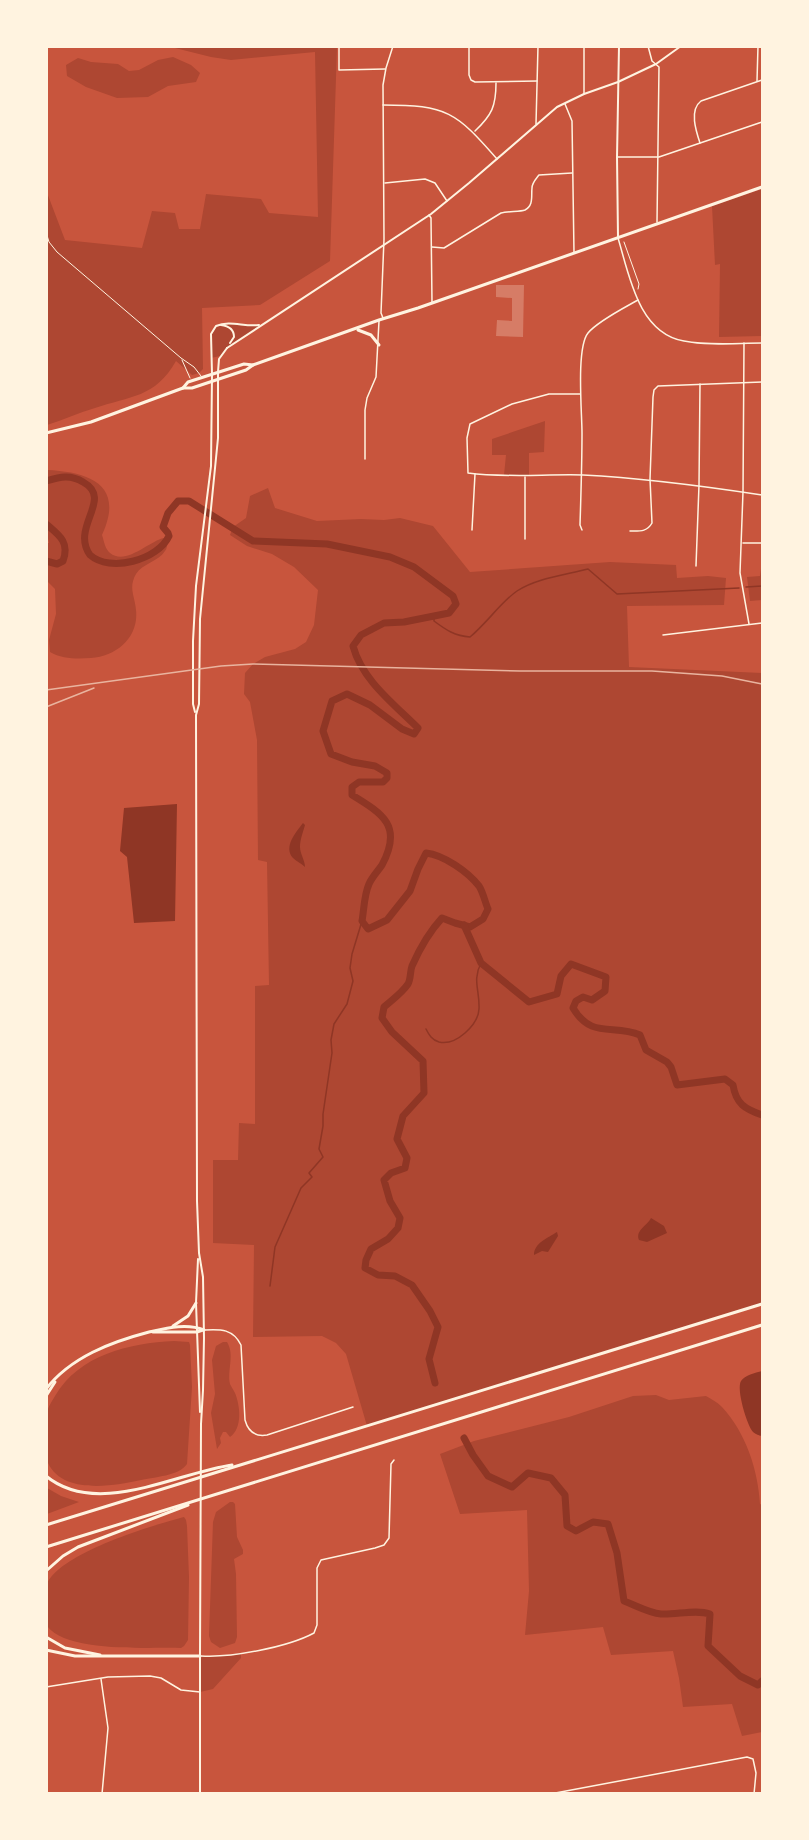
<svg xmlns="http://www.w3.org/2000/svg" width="809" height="1840" viewBox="0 0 809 1840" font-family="Helvetica,sans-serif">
<rect width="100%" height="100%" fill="#c8553d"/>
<g fill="#ae4732">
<path d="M171,47H337L330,261L260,305L202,308L203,369L199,373L192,375L176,361C155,398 130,396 95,408C78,413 63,420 47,425L46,190L65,240L142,248L152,211L175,213L179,229H200L206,194L261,199L269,213L318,217L315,52L231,60L211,57Z"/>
<polygon points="173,57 191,65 200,73 196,82 168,86 148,97 117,98 86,87 67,76 66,65 78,58 91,62 118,64 129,71 139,70 158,60"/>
<polygon points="762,189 762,336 719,337 720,264 715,265 712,206"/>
<path d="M223,323L251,326L262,325L233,343L220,356L211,358C211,344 208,329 223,323Z"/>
<polygon points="545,421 544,452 529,453 529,475 504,475 506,455 492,455 492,439"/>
<path d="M47,470C90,472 125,485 102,535C104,541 105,549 110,553C126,566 149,541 164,538L168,542C167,545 167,549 165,551C159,561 142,564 136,574C128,588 135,596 136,610C139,637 117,656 91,658C77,659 62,659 50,652L49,640L56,614L55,589L47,581V543H49L46,530Z"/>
<polygon points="268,488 275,508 317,521 361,519 384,520 400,518 433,526 470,572 610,562 676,565 677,578 708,576 726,578 724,605 627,606 629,667 762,673 762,1304 367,1426 346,1354 336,1343 322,1336 253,1337 254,1245 213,1243 213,1160 238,1160 239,1123 255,1124 255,986 269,985 267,862 258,860 257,740 250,702 244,694 245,673 253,664 265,657 295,649 306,642 314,625 318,590 294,567 272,554 247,546 230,535 233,527 246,518 250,496"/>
<polygon points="761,569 762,569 762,600 750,601 747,577 760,576"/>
<path d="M174,1341L189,1342L190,1345L192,1387L187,1464C179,1476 154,1477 141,1480C114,1486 63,1495 48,1463C44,1456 46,1444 46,1436C46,1429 45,1420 47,1413C48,1407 52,1401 55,1396C79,1355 129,1343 174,1341Z"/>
<path d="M223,1342H227C235,1355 227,1370 230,1384C231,1386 234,1391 235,1393C240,1405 243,1428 230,1437L226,1432H223L220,1438L221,1443L217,1449L211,1413L215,1394L212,1360L216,1346Z"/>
<path d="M656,1395L669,1400L706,1396C711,1399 717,1402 722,1407C746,1433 758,1470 760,1504L762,1505V1732L742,1736L732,1704L683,1707L679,1678L673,1651L611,1655L603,1627L525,1635L529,1591L527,1510L460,1514L440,1454L474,1441L569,1417L633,1396Z"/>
<polygon points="47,1488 61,1496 79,1502 47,1514"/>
<polygon points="230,1502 233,1502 235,1504 237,1537 243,1550 243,1554 234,1559 236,1574 237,1637 235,1643 220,1648 211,1642 209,1636 213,1522 216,1512"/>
<path d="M184,1517L186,1520L187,1526L189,1577L188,1640L184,1646L181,1648C148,1647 67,1653 47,1626C46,1616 44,1593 47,1584C60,1553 153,1525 184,1517Z"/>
<polygon points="241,1653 241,1658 213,1689 200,1692 200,1656 228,1656"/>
</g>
<g fill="#8f3625">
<polygon points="177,804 175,921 134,923 127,857 120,851 124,808"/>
<path d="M303,823L305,825C303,832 300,840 300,847C300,854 305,860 305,867C301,863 297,862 293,858C283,847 296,832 303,823Z"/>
<path d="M651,1218L664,1226L667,1233L647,1242L639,1240C635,1230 648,1225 651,1218Z"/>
<path d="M557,1232L558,1236L548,1252L542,1251L534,1255C534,1243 548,1238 557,1232Z"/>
<path d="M762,1371V1436C758,1435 757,1435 753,1432C747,1425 736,1389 741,1381C745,1375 755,1373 762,1371Z"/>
</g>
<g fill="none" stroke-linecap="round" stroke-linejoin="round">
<g stroke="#8f3625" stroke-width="1.5">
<polyline points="746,587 762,586"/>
<path d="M434,617V621C446,630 455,636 470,637C486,624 502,601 517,591C537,578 565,575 588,569L617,594L739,588"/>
<path d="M426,1029C429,1035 432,1040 439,1042C456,1046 478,1025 479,1009C480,991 472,980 481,963"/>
<polyline points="270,1286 275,1247 301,1188 312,1177 309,1173 323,1157 319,1149 323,1126 323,1114 332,1053 331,1040 334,1024 347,1004 353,981 350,968 352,954 362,921"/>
</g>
<g stroke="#8f3625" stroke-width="7">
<path d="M46,481C60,477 70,474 83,482C114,499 70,527 90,555C110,573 158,560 169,536L168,533L163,527L168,513L178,501H189L253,541L327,544L390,557L414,567L453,596L456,604L449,613L404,622L384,623L361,635L353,646C362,680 394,704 418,728L414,734L402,729L370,705L347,694L332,701L323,731L331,754L352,762L375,766L387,773V778L383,782H359L352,787V795C383,814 403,826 382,865C378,871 372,877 369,884C364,895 364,910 362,921L368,929L387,920L410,891L418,869L426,853C444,855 468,872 479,886C483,892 485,902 488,909L483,919L470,927L455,923L442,918C429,932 420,948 412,966C410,971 411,979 408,984C402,993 392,1000 384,1007L382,1018L392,1032L423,1061L424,1093L403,1116L397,1139L407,1158L405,1168L391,1173L384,1180L390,1201L400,1218L398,1228L388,1239L371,1249L366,1260L365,1268L378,1275L395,1276L412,1285L430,1311L438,1327L429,1359L435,1383"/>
<path d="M46,524C59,535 70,542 63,561L57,564L46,561"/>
<path d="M464,925L481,963L529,1002L557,994L561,976L571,964L606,977L605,991L592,1000L583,997L576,1001L573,1008C592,1040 614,1023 640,1035L646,1050L667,1062L671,1067L677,1085L725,1079L733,1085C736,1104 745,1109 762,1115"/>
<path d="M464,1438L473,1455L488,1476L512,1487L528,1473L551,1478L565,1495L567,1526L576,1531L593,1522L608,1524L617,1553L624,1601C635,1605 649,1613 661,1614C676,1615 696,1609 710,1614L708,1646L740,1676L758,1685L762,1681"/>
</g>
</g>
<polygon fill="#d67c66" points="496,285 524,285 523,337 496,336 497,320 512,321 512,298 496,297"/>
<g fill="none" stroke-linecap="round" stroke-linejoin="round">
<polyline stroke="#fff3e0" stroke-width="1" points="624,242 639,284 638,289"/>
<g stroke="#fff3e0" stroke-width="1">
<polyline points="46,232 49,242 57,252 181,358 194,367 201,376"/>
<polyline points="182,360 190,378"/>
</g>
<g stroke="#fff3e0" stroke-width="1.5">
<polyline points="339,46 339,70 385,69"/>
<polyline points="469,46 469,75 471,80 475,82 537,81"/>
<polyline points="648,46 652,61 659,67 657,222"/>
<polyline points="757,81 758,46"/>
<polyline points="584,94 584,46"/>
<polyline points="565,104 572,121 574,253"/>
<path d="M383,105C447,105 456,112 497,159"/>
<polyline points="536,124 538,46"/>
<path d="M475,131C492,115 496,106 496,83"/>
<path d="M700,143C696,131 689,110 701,101L762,80"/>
<polyline points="618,157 659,157 762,122"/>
<polyline points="385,183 425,179 435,183 447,201"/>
<polyline points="429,215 431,218 432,302"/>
<path d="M618,238C629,274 638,333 684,341C709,346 737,343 762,343"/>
<path d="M432,247L444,248L501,213C508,211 520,212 525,210C534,205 531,196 532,188C532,183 536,179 539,175L572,173"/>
<polyline points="383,318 381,313 384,239 383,85 386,68 393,46"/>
<polyline points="744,343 743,492 740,573 749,624"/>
<path d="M580,394H549L512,404L470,424L467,438L468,473C505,478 545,474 583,475C644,478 703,486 762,495"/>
<polyline points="365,459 365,410 367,398 376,377 379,321"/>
<polyline points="525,477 525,539"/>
<polyline points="472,530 475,474"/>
<path d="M582,530L580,525C581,494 582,463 582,433C582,412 576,348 588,333C598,321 624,308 638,300"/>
<path d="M630,531C640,531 647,532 652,523L650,479L653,397L654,390L658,386L762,382"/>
<polyline points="743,543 762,543"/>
<polyline points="696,566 699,485 700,384"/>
<polyline points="663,635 762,623"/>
<path d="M205,1330C221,1329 233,1329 241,1345L245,1420C248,1431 255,1437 267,1435L353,1407"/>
<path d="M201,1656C231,1658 288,1647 314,1633L317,1625V1568L321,1560L375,1548L384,1545L389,1538L391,1464L394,1460"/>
<polyline points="101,1679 108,1728 102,1794"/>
<polyline points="46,1687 108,1677 150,1676 161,1678 181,1690 200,1692"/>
<polyline points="550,1794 747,1757 753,1759 756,1773 754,1794"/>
</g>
<g stroke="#fff3e0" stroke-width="2">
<polyline points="618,237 617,157 619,46"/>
<path d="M221,325C229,326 234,329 234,337L230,343"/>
<polyline points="227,348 431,214 469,183 557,107 584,94 618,82 656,64 681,46"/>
<polyline points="218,372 219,359 227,348"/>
<path d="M212,374L211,334L216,326C230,320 244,327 259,325"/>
<polyline points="200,1656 200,1794"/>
</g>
<g stroke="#fff3e0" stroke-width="2">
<polyline points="195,712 193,704 193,641 196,586 211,466 212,375"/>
<polyline points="198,1259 196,1303 200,1412"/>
<polyline points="201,1424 203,1390 204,1338 203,1277 199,1253 197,1201 196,715 199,704 200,619 218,438 218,373"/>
<polyline points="200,1655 201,1424"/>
</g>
<g stroke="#fff3e0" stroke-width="3">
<polyline points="358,330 371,335 379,345"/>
<polyline points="183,388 188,382 244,364 253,365"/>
<polyline points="46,433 91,422 183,388 192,388 246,370 253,365 379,320 418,308 762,187"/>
</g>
<g stroke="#fff3e0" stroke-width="3">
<polyline points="173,1326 188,1316 196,1303"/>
<polyline points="153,1332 197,1332 203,1330"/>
<path d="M46,1389C71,1357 111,1342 149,1332C167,1328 187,1323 204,1330"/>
<polyline points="46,1396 55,1382"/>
<path d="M46,1476C97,1518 176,1473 232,1465"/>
<polyline points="46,1525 762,1304"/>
<polyline points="46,1547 762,1325"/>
<polyline points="46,1571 63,1556 78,1547 188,1505"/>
<polyline points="46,1637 65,1648 100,1655"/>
<polyline points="46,1650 75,1656 200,1656"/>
</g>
<g stroke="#e9b49f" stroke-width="1.5">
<polyline points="46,690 221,666 253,664 520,671 652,671 722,676 762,684"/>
<polyline points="46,707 94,688"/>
</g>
</g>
<rect width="809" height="1840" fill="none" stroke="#fff3e0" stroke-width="96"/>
</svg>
